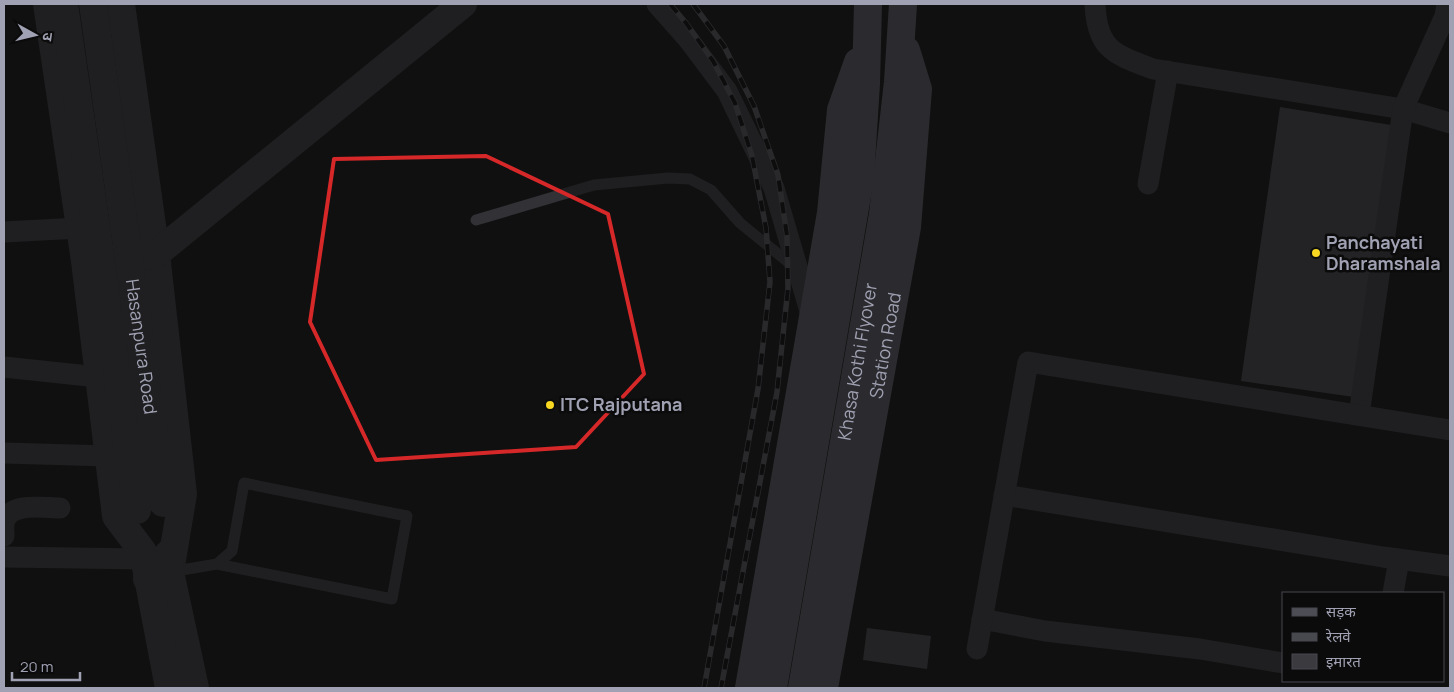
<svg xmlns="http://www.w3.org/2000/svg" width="1454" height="692" viewBox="0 0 1454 692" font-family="Manrope,'Noto Sans Devanagari',sans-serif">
<rect width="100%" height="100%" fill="#101011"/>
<g fill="#3a3a3f">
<polygon points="1280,107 1391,125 1354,397 1241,381"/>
<polygon points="867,628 931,636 927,669 863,660"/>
</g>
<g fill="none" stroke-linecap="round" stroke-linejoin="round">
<g stroke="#313136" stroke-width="11">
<polyline points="476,220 594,185 668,178 690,179 711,190 740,223 793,266"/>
<polyline points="170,572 217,564 392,599 407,516 244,483 232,551 217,564"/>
</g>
<g stroke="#313136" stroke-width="21">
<polyline points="657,4 688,39 727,91 774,188 812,318"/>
<path d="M1095,4C1097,50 1114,54 1153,69L1403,109L1450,123"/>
<polyline points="1148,184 1168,71"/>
<polyline points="4,232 80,228"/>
<polyline points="4,367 98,377"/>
<polyline points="1359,415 1403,109 1445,16 1447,4"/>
<polyline points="4,453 108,456"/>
<polyline points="1004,495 1383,557 1450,566"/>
<path d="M4,536C4,531 3,525 5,520C12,502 44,508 60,508"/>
<polyline points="4,557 144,559"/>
<polyline points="1393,593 1399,560"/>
<polyline points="982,619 1045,631 1200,649 1283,663"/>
<polyline points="977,649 1028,362 1450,430"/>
</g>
<g stroke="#313136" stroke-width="28">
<polyline points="47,4 85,261 116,516 143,552"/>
<polyline points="121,4 156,254 183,494 170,572 147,579"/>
<polyline points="141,256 156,254 463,4"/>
<polyline points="168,554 170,572 195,688"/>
<polyline points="145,562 169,688"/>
</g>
<g stroke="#4d4d55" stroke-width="28">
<polyline points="749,688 831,213 841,110 858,62"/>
<polyline points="773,688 860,178 866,83 868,4"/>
<path id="s1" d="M802,688L883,214L898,82L903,4"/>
<path id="s2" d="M824,688L907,227L918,89L906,50"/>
</g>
<g stroke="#48484f" stroke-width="5.5">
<g id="rail">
<polyline points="670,4 686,23 713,61 735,103 752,156 766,228 770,282 758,389 704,688"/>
<polyline points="693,4 724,46 754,106 778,175 787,236 788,288 777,392 721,688"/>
</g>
</g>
<use href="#rail" stroke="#0b0b0c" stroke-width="4" stroke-dasharray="11" stroke-linecap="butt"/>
<g stroke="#313136" stroke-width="28">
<polyline points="64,4 137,510"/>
<path id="s3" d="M93,4L163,503"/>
</g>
</g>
<path d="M0 0H1454V692H0ZM486,156L608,214L644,374L576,447L376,460L310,322L334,159Z" fill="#101011" fill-opacity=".55" fill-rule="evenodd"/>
<path fill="none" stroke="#d62828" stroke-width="4" stroke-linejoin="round" d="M486,156L608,214L644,374L576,447L376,460L310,322L334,159Z"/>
<g fill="#f7d722" stroke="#0b0b0c" stroke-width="2">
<circle cx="1316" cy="253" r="5"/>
<circle cx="550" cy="405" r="5"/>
</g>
<g text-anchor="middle" stroke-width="5" stroke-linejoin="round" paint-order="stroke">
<g font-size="18" font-weight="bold" fill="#a0a2b3" stroke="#0b0b0c" text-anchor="start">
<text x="1326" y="249">Panchayati<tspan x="1326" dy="21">Dharamshala</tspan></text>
<text x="560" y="411">ITC Rajputana</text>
</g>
<g font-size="18" fill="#a0a2b3" stroke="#0b0b0c">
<text dy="6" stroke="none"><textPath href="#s2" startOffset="348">Station Road</textPath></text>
<text dy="6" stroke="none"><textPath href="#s3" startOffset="346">Hasanpura Road</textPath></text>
<text dy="6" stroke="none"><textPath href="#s1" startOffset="331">Khasa Kothi Flyover</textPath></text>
</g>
</g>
<rect width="1454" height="692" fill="none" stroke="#a0a2b3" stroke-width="10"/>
<rect x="1282" y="592" width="162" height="90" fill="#0b0b0c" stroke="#47474f"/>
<rect x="1292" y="608" width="25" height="8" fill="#4d4d55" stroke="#47474f"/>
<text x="1326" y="617" font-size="15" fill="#a0a2b3">सड़क</text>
<rect x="1292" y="633" width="25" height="8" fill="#48484f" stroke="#47474f"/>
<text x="1326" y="642" font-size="15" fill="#a0a2b3">रेलवे</text>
<rect x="1292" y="654" width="25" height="15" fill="#3a3a3f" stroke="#47474f"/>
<text x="1326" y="667" font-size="15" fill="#a0a2b3">इमारत</text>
<g transform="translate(35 35) rotate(98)" stroke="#0b0b0c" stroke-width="4" paint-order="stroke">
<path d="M0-4L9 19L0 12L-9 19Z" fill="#a0a2b3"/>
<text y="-8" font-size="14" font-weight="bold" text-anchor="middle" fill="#a0a2b3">उ</text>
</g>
<path d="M12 672v8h68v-8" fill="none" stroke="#a0a2b3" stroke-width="2.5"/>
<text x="20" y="672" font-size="15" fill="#a0a2b3" stroke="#0b0b0c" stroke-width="4" paint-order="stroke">20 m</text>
</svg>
